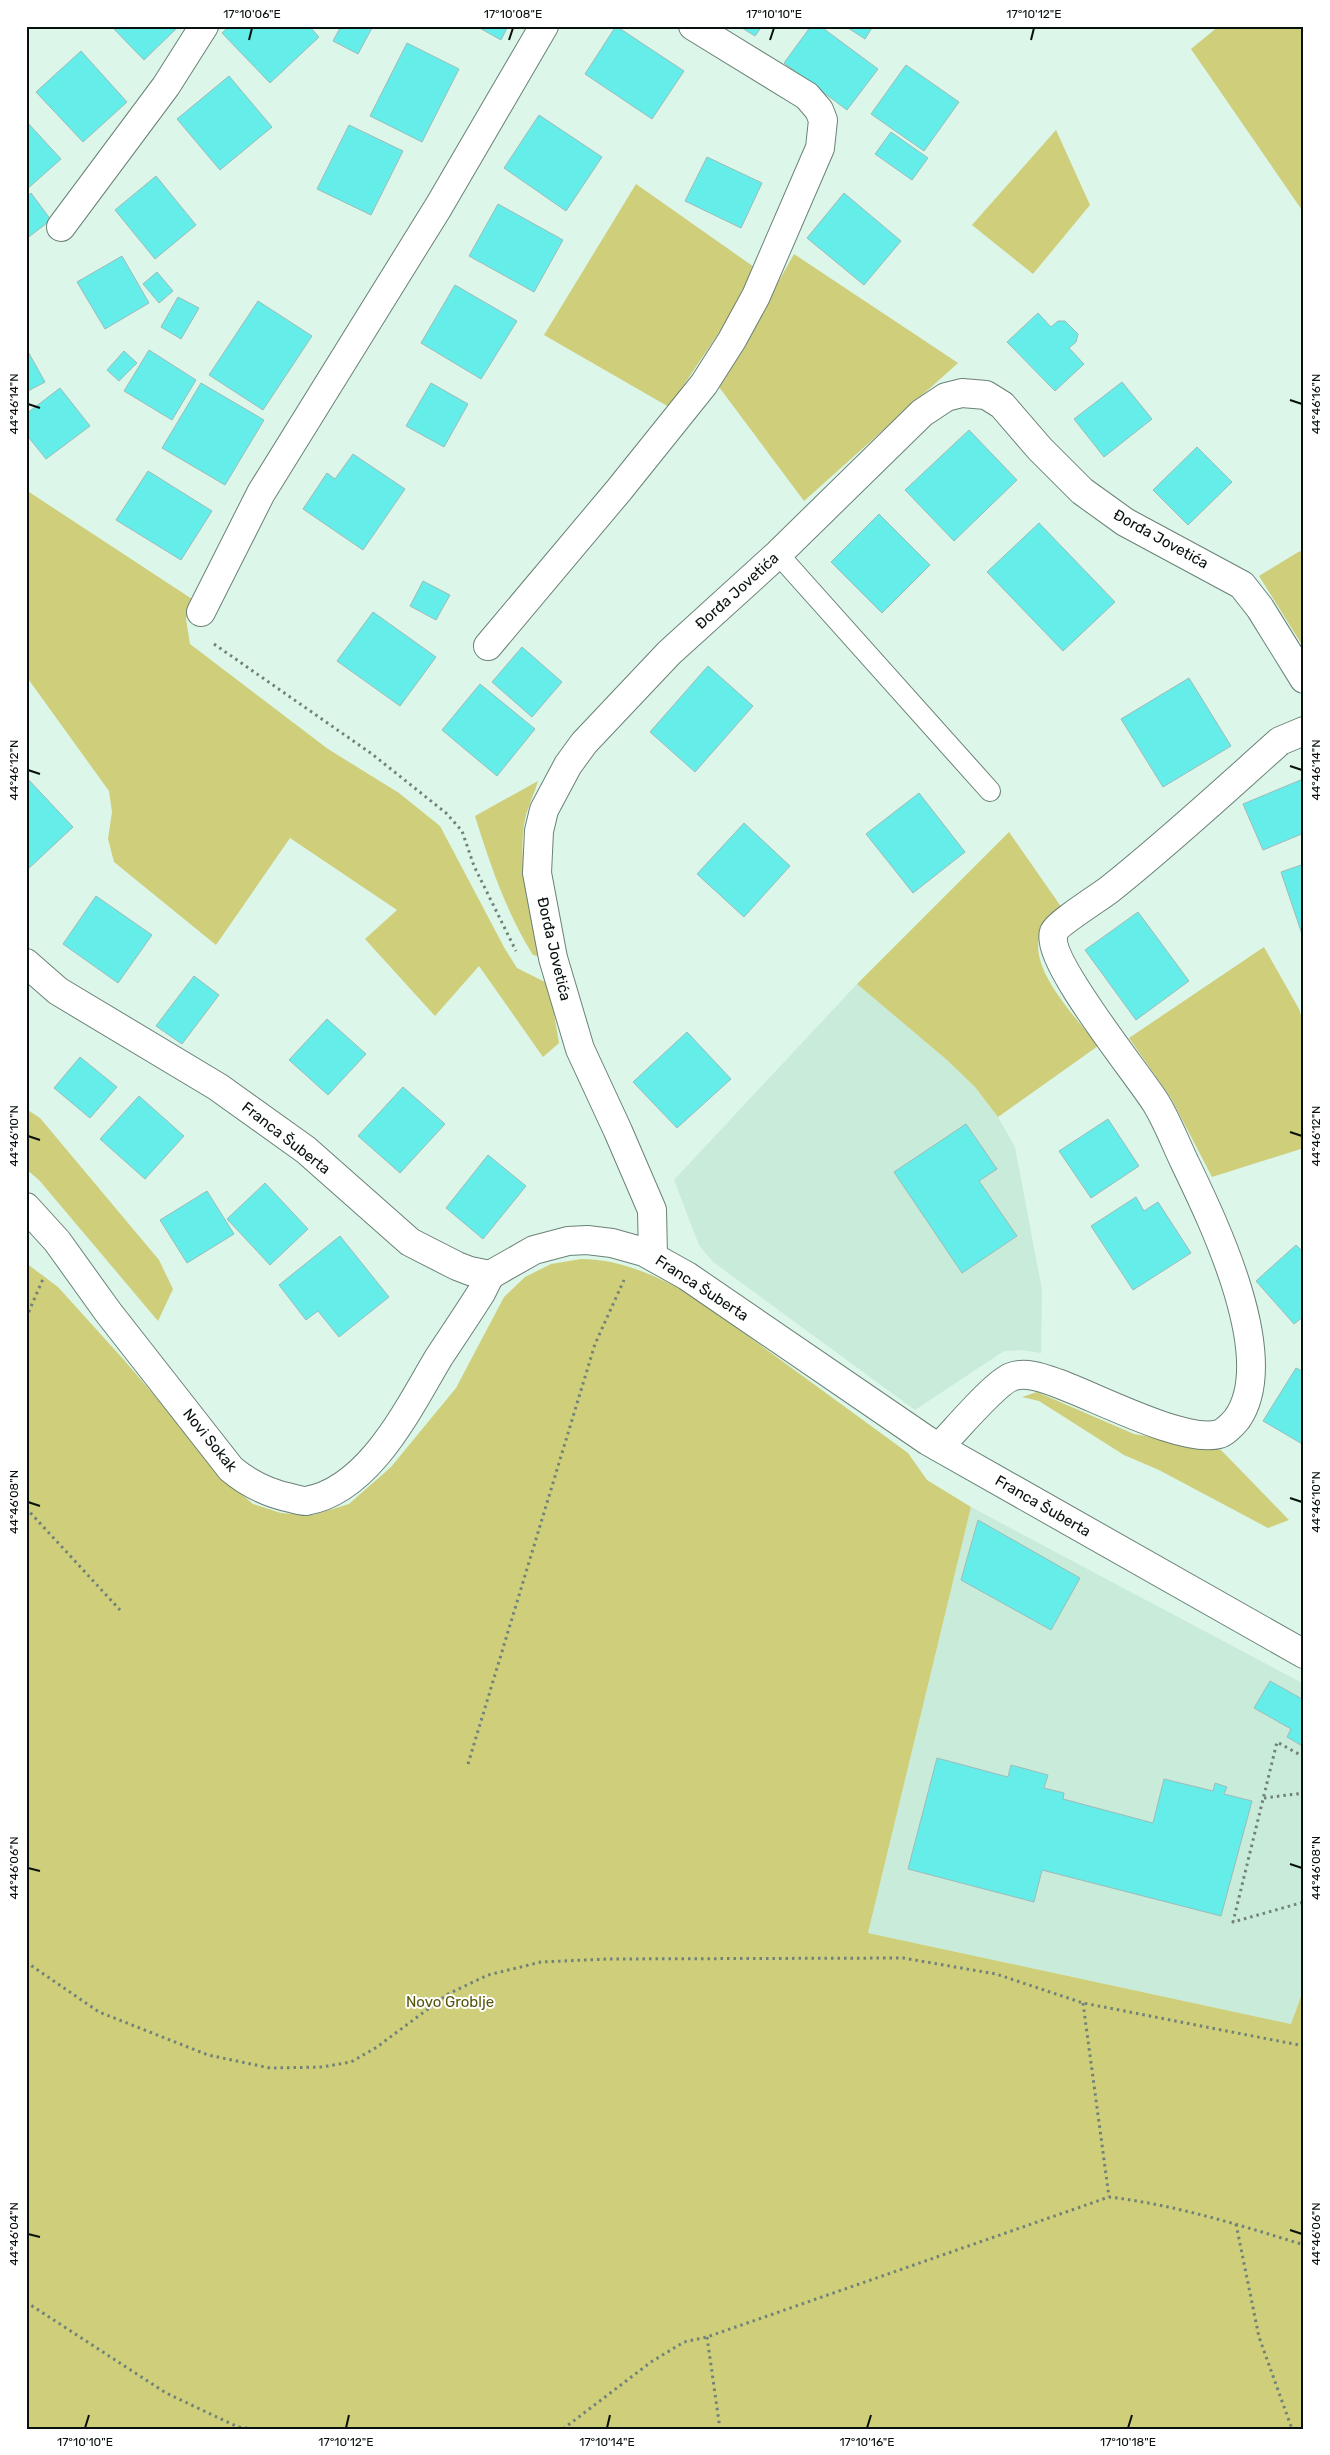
<svg xmlns="http://www.w3.org/2000/svg" width="1330" height="2455" viewBox="0 0 1330 2455" font-family="Rubik,sans-serif">
<rect width="100%" height="100%" fill="#dcf6e9"/>
<g fill="#c9ebda">
<polygon points="857,984 947,1060 975,1087 998,1117 1015,1147 1042,1290 1041,1353 1022,1350 1004,1351 915,1410 713,1262 699,1245 674,1180"/>
<polygon points="971,1507 1304,1684 1304,1988 1291,2024 868,1933"/>
</g>
<g fill="#cfce7a">
<polygon points="1219,26 1299,26 1304,36 1304,213 1191,49"/>
<polygon points="1056,130 1090,205 1033,274 972,225"/>
<polygon points="636,184 754,267 726,322 669,407 544,335"/>
<polygon points="794,254 958,363 804,501 719,387"/>
<polygon points="26,490 192,599 186,619 190,644 328,749 399,793 440,826 505,949 517,968 549,984 559,1043 543,1057 479,966 435,1016 365,939 397,910 290,838 216,945 114,862 108,839 112,812 109,791 26,676"/>
<polygon points="1300,551 1304,556 1304,648 1259,576"/>
<path d="M538,781C534,795 526,810 524,825C518,870 530,914 542,957L533,955C506,912 490,864 475,816Z"/>
<path d="M1009,832L1062,908C1056,916 1041,928 1039,938C1031,973 1078,1019 1098,1046L998,1117L975,1087L947,1060L857,984Z"/>
<polygon points="1264,947 1299,1009 1304,1025 1304,1148 1212,1177 1171,1098 1129,1038"/>
<polygon points="26,1109 40,1118 159,1260 173,1289 158,1321 39,1180 26,1169"/>
<path d="M581,1259C621,1259 656,1276 692,1295L908,1453L927,1480L971,1507L868,1933L1291,2024L1304,1988V2429H26V1263L58,1287L124,1360L230,1484L253,1504L281,1513L313,1515L349,1504L391,1467L456,1388L504,1297L525,1277L551,1264Z"/>
<polygon points="1037,1392 1134,1434 1221,1450 1289,1520 1268,1528 1159,1470 1124,1455 1039,1401 1022,1397"/>
</g>
<g fill="#65eee9" stroke="#9dbbb9">
<polygon points="111,26 179,26 144,60"/>
<polygon points="229,26 309,26 319,37 270,83 222,33"/>
<polygon points="341,26 373,26 358,54 333,41"/>
<polygon points="476,26 508,26 501,40"/>
<polygon points="616,26 684,71 652,119 585,74"/>
<polygon points="739,26 762,26 755,36"/>
<polygon points="811,26 820,26 878,69 847,110 784,63"/>
<polygon points="845,26 873,26 865,39"/>
<polygon points="407,43 459,69 422,142 370,116"/>
<polygon points="81,51 127,102 83,142 36,92"/>
<polygon points="906,65 959,102 924,151 871,114"/>
<polygon points="229,76 272,127 220,170 177,119"/>
<polygon points="539,115 602,157 566,211 504,168"/>
<polygon points="26,121 61,159 26,190"/>
<polygon points="349,125 403,151 371,215 317,189"/>
<polygon points="891,132 928,158 912,180 875,154"/>
<polygon points="707,157 762,183 741,228 685,201"/>
<polygon points="156,176 196,225 155,259 115,210"/>
<polygon points="31,193 51,220 26,239 26,197"/>
<polygon points="844,193 901,241 864,285 807,238"/>
<polygon points="498,204 563,240 534,292 469,256"/>
<polygon points="122,256 149,303 105,329 77,282"/>
<polygon points="157,272 173,291 159,303 143,284"/>
<polygon points="455,285 517,321 481,379 421,343"/>
<polygon points="178,297 199,308 181,339 161,327"/>
<polygon points="258,301 312,336 263,410 209,375"/>
<polygon points="1038,313 1051,327 1058,321 1065,321 1078,334 1076,342 1069,348 1084,364 1055,391 1007,342"/>
<polygon points="26,348 45,382 26,392"/>
<polygon points="149,350 196,380 172,420 124,391"/>
<polygon points="124,351 137,363 119,381 107,370"/>
<polygon points="1122,382 1152,419 1104,457 1074,419"/>
<polygon points="201,383 264,420 225,485 162,448"/>
<polygon points="431,383 468,404 444,447 406,426"/>
<polygon points="60,388 90,426 46,459 26,434 26,414"/>
<polygon points="969,430 1017,480 954,541 905,490"/>
<polygon points="1197,447 1232,482 1188,525 1153,490"/>
<polygon points="353,454 405,489 363,550 303,509 327,473 335,479"/>
<polygon points="148,471 212,511 181,560 116,520"/>
<polygon points="879,514 930,565 882,613 831,562"/>
<polygon points="1039,523 1115,602 1063,651 987,572"/>
<polygon points="423,581 450,595 436,620 410,606"/>
<polygon points="373,612 436,657 400,706 337,661"/>
<polygon points="522,647 562,682 532,717 492,682"/>
<polygon points="708,666 753,706 695,772 650,732"/>
<polygon points="1189,678 1231,746 1163,787 1121,719"/>
<polygon points="480,684 535,729 497,776 442,730"/>
<polygon points="26,777 73,827 26,871"/>
<polygon points="1303,779 1304,833 1263,850 1243,804"/>
<polygon points="919,793 965,852 913,893 866,834"/>
<polygon points="744,823 790,866 744,917 697,874"/>
<polygon points="1304,864 1304,937 1303,937 1281,872"/>
<polygon points="96,896 152,935 118,983 63,944"/>
<polygon points="1138,912 1189,981 1136,1020 1085,950"/>
<polygon points="194,976 219,995 182,1044 156,1026"/>
<polygon points="327,1019 366,1054 328,1095 289,1060"/>
<polygon points="687,1032 731,1079 677,1128 633,1082"/>
<polygon points="80,1057 117,1087 90,1118 54,1088"/>
<polygon points="403,1087 445,1124 400,1173 358,1136"/>
<polygon points="139,1096 184,1136 145,1179 100,1139"/>
<polygon points="1108,1119 1139,1166 1091,1198 1059,1151"/>
<polygon points="966,1124 997,1169 979,1181 1017,1236 962,1273 894,1172"/>
<polygon points="488,1155 526,1186 483,1239 446,1208"/>
<polygon points="265,1183 308,1229 270,1265 227,1219"/>
<polygon points="207,1191 234,1234 187,1263 160,1220"/>
<polygon points="1136,1197 1144,1211 1158,1202 1191,1253 1133,1290 1091,1226"/>
<polygon points="340,1236 389,1297 339,1337 318,1311 306,1320 279,1285"/>
<polygon points="1296,1245 1304,1253 1304,1316 1294,1324 1256,1281"/>
<polygon points="1296,1368 1304,1372 1304,1445 1263,1421"/>
<polygon points="978,1520 1080,1578 1051,1630 961,1580"/>
<polygon points="1270,1681 1304,1700 1304,1747 1287,1737 1291,1729 1254,1708"/>
<polygon points="937,1758 1008,1777 1011,1765 1048,1775 1044,1788 1064,1793 1063,1799 1153,1823 1164,1779 1213,1791 1215,1783 1227,1787 1224,1794 1252,1801 1221,1916 1042,1870 1034,1902 908,1869"/>
</g>
<g fill="none" stroke-linecap="round" stroke-linejoin="round">
<g stroke="#6a8276" stroke-width="22">
<polyline id="service" points="778,554 990,791"/>
</g>
<g stroke="#6a8276" stroke-width="30">
<g id="minor">
<polyline points="61,227 166,86 204,26"/>
<polyline points="201,612 261,493 439,206 544,26"/>
<polyline points="488,646 619,490 704,384 732,340 756,296 820,148 823,120 819,110 807,96 693,26"/>
<polyline points="26,963 58,991 218,1087 306,1150 410,1242 457,1266 470,1271 490,1275 534,1250 568,1241 587,1240 612,1243 644,1252 687,1276 928,1441 1304,1654"/>
<path d="M26,1207L57,1241L108,1312L231,1469C249,1484 267,1493 291,1498C295,1499 301,1501 306,1501C370,1490 409,1407 439,1357C453,1336 467,1315 481,1293L490,1275"/>
<polyline points="653,1256 652,1210 618,1131 580,1049 553,958 537,873 539,831 544,810 568,765 584,743 669,653 778,554 922,413 946,397 962,393 986,395 1002,405 1040,449 1082,491 1125,522 1242,585 1260,608 1304,679"/>
<path d="M939,1447C954,1432 994,1384 1011,1377C1025,1371 1043,1378 1057,1383C1094,1396 1184,1444 1219,1434C1224,1433 1233,1424 1237,1419C1280,1358 1213,1221 1184,1161C1175,1142 1167,1121 1156,1103C1138,1074 1044,960 1054,932C1058,923 1100,897 1110,889C1169,842 1224,791 1280,741L1304,731"/>
</g>
</g>
<g stroke="#718279" stroke-width="3" stroke-dasharray="2.5 4" stroke-linecap="butt">
<polyline points="214,644 372,754 446,813 462,831 474,866 516,951"/>
<polyline points="26,1318 43,1279"/>
<polyline points="26,1508 120,1610"/>
<polyline points="1304,1757 1277,1742 1233,1922 1304,1902"/>
<polyline points="468,1764 595,1344 624,1280"/>
<polyline points="1264,1798 1304,1793"/>
<polyline points="26,1962 99,2012 208,2055 270,2068 322,2067 351,2062 377,2047 448,1994 488,1975 541,1962 608,1959 903,1958 996,1974 1083,2003 1304,2046"/>
<polyline points="1083,2003 1109,2197"/>
<polyline points="1236,2224 1259,2337 1292,2429"/>
<polyline points="26,2302 166,2393 238,2427 252,2429"/>
<polyline points="707,2337 720,2429"/>
<path d="M563,2429L651,2362L684,2342L707,2337L1109,2197C1176,2205 1240,2225 1304,2245"/>
</g>
<use href="#service" stroke="#fff" stroke-width="20"/>
<use href="#minor" stroke="#fff" stroke-width="28"/>
</g>
<path fill="none" stroke="#08110d" stroke-width="2" d="M249,40L252,28M509,40L513,28M770,40L774,28M1031,40L1034,28M1290,400L1302,404M28,404L40,408M1290,766L1302,770M28,770L40,774M1290,1132L1302,1136M28,1136L40,1140M1290,1498L1302,1502M28,1502L40,1506M1290,1864L1302,1868M28,1868L40,1871M1290,2230L1302,2234M28,2234L40,2237M85,2428L89,2415M346,2428L349,2415M607,2428L610,2415M867,2428L871,2415M1128,2428L1132,2415"/>
<g text-anchor="middle" stroke-width="4" stroke-linejoin="round" paint-order="stroke">
<g font-size="15" fill="#08110d" stroke="#fff">
<text transform="translate(1161 539) rotate(29)" y="5">Đorđa Jovetića</text>
<text transform="translate(737 591) rotate(-42)" y="5">Đorđa Jovetića</text>
<text transform="translate(554 949) rotate(77)" y="5">Đorđa Jovetića</text>
<text transform="translate(286 1138) rotate(38)" y="5">Franca Šuberta</text>
<text transform="translate(702 1288) rotate(33)" y="5">Franca Šuberta</text>
<text transform="translate(210 1440) rotate(51)" y="5">Novi Sokak</text>
<text transform="translate(1043 1506) rotate(30)" y="5">Franca Šuberta</text>
</g>
<g font-size="15" fill="#575409" stroke="#fff">
<text x="450" y="2007">Novo Groblje</text>
</g>
</g>
<rect width="1330" height="2455" fill="none" stroke="#ffffff" stroke-width="55"/>
<rect x="28" y="28" width="1274" height="2400" fill="none" stroke="#08110d" stroke-width="2"/>
<g font-size="12" text-anchor="middle" fill="#08110d">
<text x="252" y="18">17°10'06"E</text>
<text x="513" y="18">17°10'08"E</text>
<text x="774" y="18">17°10'10"E</text>
<text x="1034" y="18">17°10'12"E</text>
<text transform="translate(1316 404) rotate(-90)" y="4">44°46'16"N</text>
<text transform="translate(14 404) rotate(-90)" y="4">44°46'14"N</text>
<text transform="translate(1316 770) rotate(-90)" y="4">44°46'14"N</text>
<text transform="translate(14 770) rotate(-90)" y="4">44°46'12"N</text>
<text transform="translate(1316 1136) rotate(-90)" y="4">44°46'12"N</text>
<text transform="translate(14 1136) rotate(-90)" y="4">44°46'10"N</text>
<text transform="translate(1316 1502) rotate(-90)" y="4">44°46'10"N</text>
<text transform="translate(14 1502) rotate(-90)" y="4">44°46'08"N</text>
<text transform="translate(1316 1868) rotate(-90)" y="4">44°46'08"N</text>
<text transform="translate(14 1868) rotate(-90)" y="4">44°46'06"N</text>
<text transform="translate(1316 2234) rotate(-90)" y="4">44°46'06"N</text>
<text transform="translate(14 2234) rotate(-90)" y="4">44°46'04"N</text>
<text x="85" y="2446">17°10'10"E</text>
<text x="346" y="2446">17°10'12"E</text>
<text x="607" y="2446">17°10'14"E</text>
<text x="867" y="2446">17°10'16"E</text>
<text x="1128" y="2446">17°10'18"E</text>
</g>
</svg>
